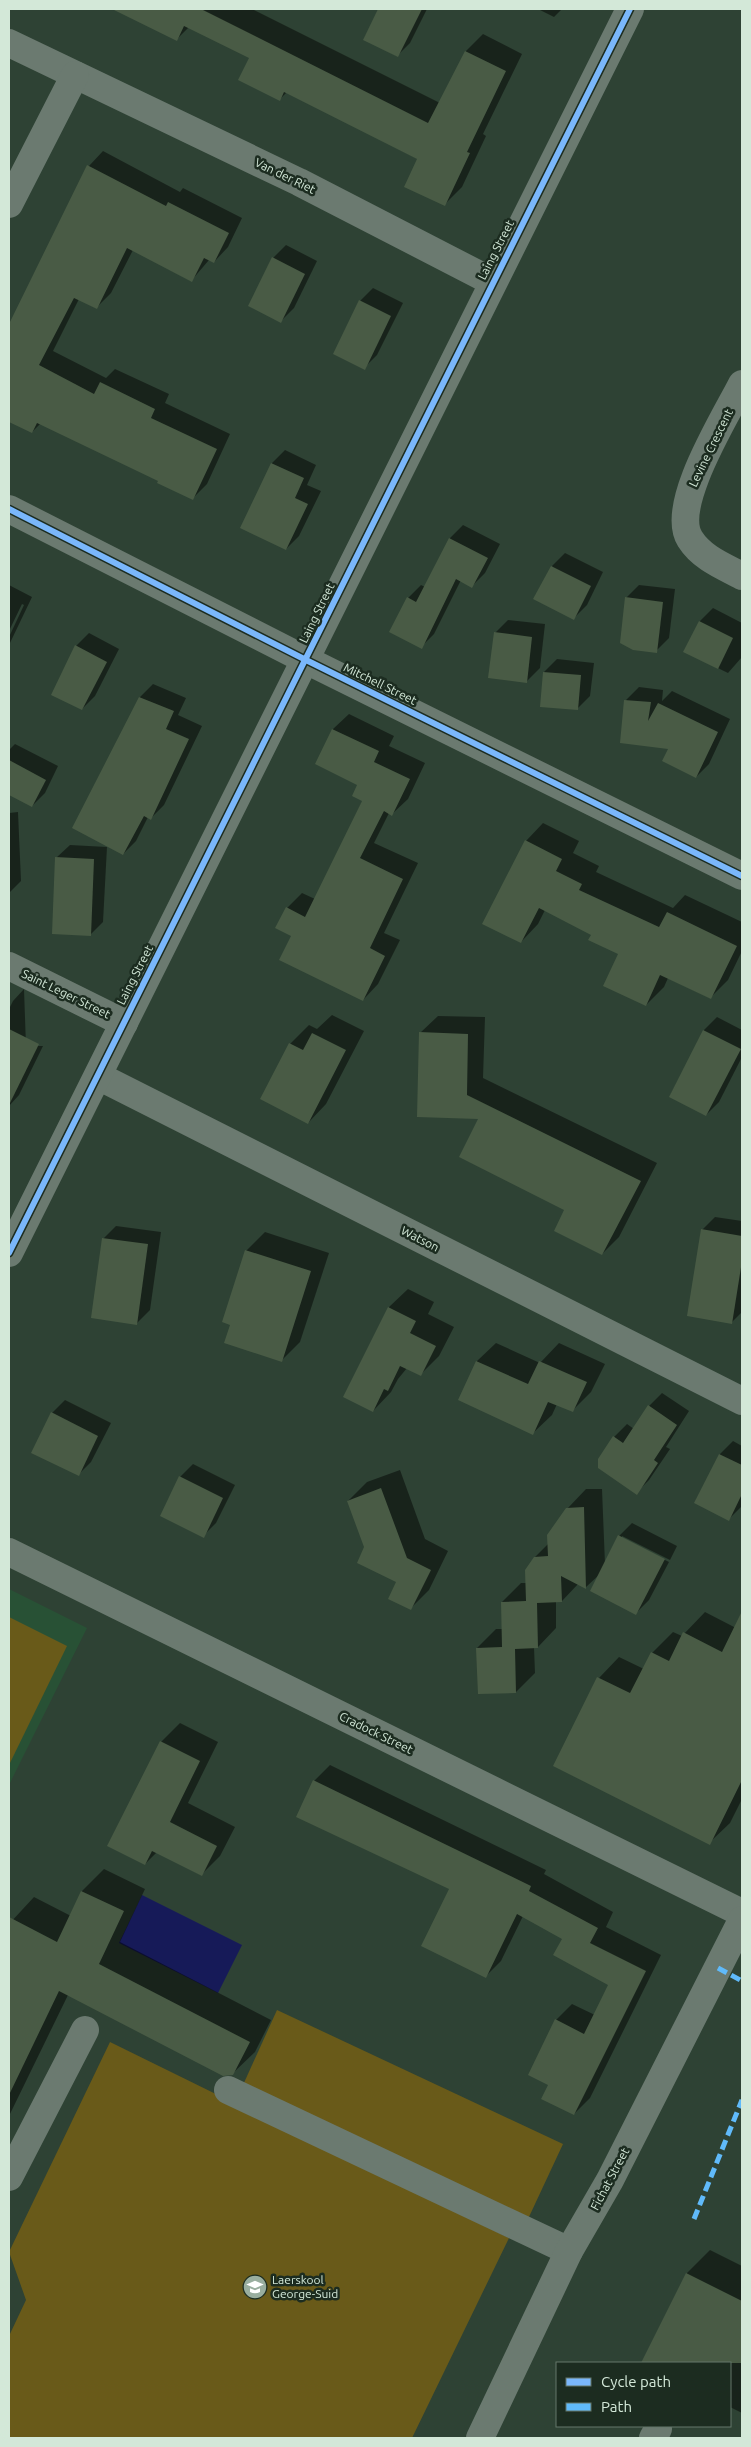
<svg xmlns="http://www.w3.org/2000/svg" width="751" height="2447" viewBox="0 0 751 2447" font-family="Ubuntu,sans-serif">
<rect width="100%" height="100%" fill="#2e4234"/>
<polygon fill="#285135" points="9,1589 87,1628 9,1785"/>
<g fill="#695a19">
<polygon points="9,1617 67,1646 9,1765"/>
<polygon points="277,2010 563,2144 528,2219 243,2085"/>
<polygon points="110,2042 509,2238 412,2438 9,2438 9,2336 26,2300 9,2252"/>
</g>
<polygon fill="#161a58" points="142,1895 242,1945 218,1993 119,1943"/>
<g fill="#0007">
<polygon points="115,9 252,9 440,103 466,51 483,34 522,54 483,134 486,136 462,187 445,204 418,159 287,92 280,99 251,58 189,27 177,39"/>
<polygon points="379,9 427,9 410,43 397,56 364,39"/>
<polygon points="538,9 562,9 554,17"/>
<polygon points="103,151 180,192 183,188 242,218 228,247 214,262 209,260 191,281 133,250 111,293 96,308 79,299 53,351 106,378 115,369 169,394 165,403 230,434 207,484 192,499 159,480 41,423 32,432 9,420 9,326 89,166"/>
<polygon points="286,245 317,261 294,308 281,321 273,258"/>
<polygon points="373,288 403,303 377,355 364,368 360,301"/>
<polygon points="285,450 316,465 307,485 321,491 299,536 286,549 242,527 272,463"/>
<polygon points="463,525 500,544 485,573 472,586 461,580 434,634 421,647 408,598 421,585 425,587 450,538"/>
<polygon points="565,553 603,572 587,605 574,618 552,566"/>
<polygon points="9,585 32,597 9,645 9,637 24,605 22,604 9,631"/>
<polygon points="639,585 675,589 669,638 656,651 626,598"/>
<polygon points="713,608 742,623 742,657 728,673 685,652 700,621"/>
<polygon points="508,620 545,624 540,668 527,681 495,633"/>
<polygon points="89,633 119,649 95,696 82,709 76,646"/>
<polygon points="557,659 594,663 590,696 577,709 544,672"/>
<polygon points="153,684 186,698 178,715 202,726 164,805 151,818 148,817 136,841 123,854 77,821 140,697"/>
<polygon points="639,687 663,690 662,701 672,691 730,719 709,764 696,777 626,700"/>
<polygon points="349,714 394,736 389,746 425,763 408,799 392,814 389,813 374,843 418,863 384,933 400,940 378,984 363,1000 293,935 287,908 302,893 315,899 363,800 359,784 317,764 333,729"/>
<polygon points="15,744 58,766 45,793 32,806 9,794 9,750"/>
<polygon points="18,812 21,881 9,893 9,813"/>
<polygon points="543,823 579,841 573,853 599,866 596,872 673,908 685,895 742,922 742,951 728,980 710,998 668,978 664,987 646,1005 620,953 592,934 545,910 538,924 521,942 526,841"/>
<polygon points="70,845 107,847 103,922 90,935 56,858"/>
<polygon points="24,989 26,1046 43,1046 19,1095 9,1106 9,1009 13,1001"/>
<polygon points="332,1015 364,1031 326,1104 308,1123 290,1044 309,1025 317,1029"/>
<polygon points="438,1016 485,1017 483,1078 657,1163 619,1237 602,1254 566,1209 480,1118 420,1033"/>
<polygon points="717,1017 742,1030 742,1057 719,1102 706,1115 670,1096 704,1030"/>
<polygon points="715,1217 742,1221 742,1312 732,1322 702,1230"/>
<polygon points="116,1226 161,1232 150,1310 137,1323 103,1239"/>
<polygon points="265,1232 329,1253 300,1342 282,1360 246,1251"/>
<polygon points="408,1289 434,1302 428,1314 454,1327 439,1356 420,1375 407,1368 398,1379 391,1392 373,1411 389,1307"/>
<polygon points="496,1343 540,1363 559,1343 605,1364 591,1392 572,1411 557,1404 552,1415 533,1433 460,1400 477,1361"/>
<polygon points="662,1393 689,1411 666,1447 670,1449 649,1480 636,1493 614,1437 627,1424 634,1429 649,1406"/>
<polygon points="65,1400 111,1423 91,1462 78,1475 52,1413"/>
<polygon points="733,1441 742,1446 742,1506 729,1519 696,1502 720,1454"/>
<polygon points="193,1464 235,1485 216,1523 203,1536 180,1477"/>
<polygon points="400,1470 425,1539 448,1551 429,1590 410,1609 398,1582 366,1547 348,1501 367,1482"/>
<polygon points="586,1489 602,1489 605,1564 619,1536 632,1523 677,1546 670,1560 622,1536 622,1538 669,1562 649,1600 636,1613 599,1575 586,1587 579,1583 562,1601 556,1601 556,1628 538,1647 534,1647 535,1673 516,1692 477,1648 496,1629 503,1629 502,1602 521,1583 526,1583 535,1557 549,1543 567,1509"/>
<polygon points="705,1612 736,1628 742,1616 742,1799 730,1823 709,1843 555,1766 599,1678 619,1657 644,1669 652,1653 673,1632 682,1636"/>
<polygon points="180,1723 218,1742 188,1803 235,1827 220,1856 201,1875 157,1852 145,1864 109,1846 161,1742"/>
<polygon points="330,1765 546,1870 544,1874 613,1912 606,1927 661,1955 590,2098 574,2114 550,2084 556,2020 572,2004 595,2015 610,1985 564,1938 523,1916 501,1961 485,1977 451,1889 314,1781"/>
<polygon points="104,1869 145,1889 120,1942 271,2020 255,2052 232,2074 68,1995 9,2116 9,1924 34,1897 71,1916 82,1891"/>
<polygon points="710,2250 742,2266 742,2413 730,2407 730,2363 643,2363 687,2273"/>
</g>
<g fill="#495b45">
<polygon points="112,9 201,9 428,123 465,51 506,71 467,152 470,153 445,206 404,187 417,159 284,92 280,101 238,80 249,58 184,26 177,41"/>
<polygon points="378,9 422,9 398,57 363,40"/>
<polygon points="87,165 166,206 168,202 229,233 214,263 204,258 192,282 127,248 97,309 74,298 39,365 94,394 100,382 155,409 151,418 217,449 193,500 157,483 158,481 37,423 32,433 9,422 9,324"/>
<polygon points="272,257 305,274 281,323 248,306"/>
<polygon points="359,300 391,316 365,370 333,354"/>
<polygon points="271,463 304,478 295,498 308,504 286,550 240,528"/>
<polygon points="449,538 488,558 472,588 456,579 422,649 389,632 407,597 416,602"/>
<polygon points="551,566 591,586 574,620 533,599"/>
<polygon points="625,597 663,602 657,653 633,650 620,643"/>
<polygon points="699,621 733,638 718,669 683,652"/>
<polygon points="494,632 532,637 527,683 488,678"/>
<polygon points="75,645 107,662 82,710 51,695"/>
<polygon points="543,672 581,675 578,710 540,707"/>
<polygon points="139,697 174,711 166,729 189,739 151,820 144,816 123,855 72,828"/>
<polygon points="624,700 651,702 648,721 658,703 718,732 696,778 662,761 668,749 620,743"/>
<polygon points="332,729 379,751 374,762 410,779 392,816 384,811 360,858 403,879 370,948 385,956 363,1001 279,960 291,936 275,928 286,907 305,917 362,801 352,796 357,785 315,764"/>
<polygon points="9,760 46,780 32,807 9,795"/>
<polygon points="525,840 562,859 556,871 582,884 579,890 659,927 667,912 737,946 711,999 660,975 646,1006 603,986 618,954 588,940 591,935 539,908 521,943 482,924"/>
<polygon points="55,857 94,859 91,936 52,934"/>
<polygon points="9,1029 39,1044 9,1105"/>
<polygon points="703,1030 741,1049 706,1116 669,1097"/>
<polygon points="419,1032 468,1034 467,1095 641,1181 602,1255 554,1231 564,1210 459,1157 478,1119 417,1117"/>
<polygon points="312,1033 346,1050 308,1124 260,1099 289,1043 303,1050"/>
<polygon points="701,1229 742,1236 742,1261 732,1324 687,1316"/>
<polygon points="102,1238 148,1244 137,1325 91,1318"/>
<polygon points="245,1250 311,1271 282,1362 224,1343 230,1325 222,1322"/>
<polygon points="388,1307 416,1321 410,1333 436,1346 421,1376 400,1366 388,1391 384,1389 373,1412 343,1397"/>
<polygon points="476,1361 528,1384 539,1361 587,1382 573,1412 548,1402 533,1435 458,1400"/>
<polygon points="648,1405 677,1425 654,1460 658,1463 637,1495 598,1468 598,1459 613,1436 623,1443"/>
<polygon points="51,1412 98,1436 79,1476 31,1453"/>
<polygon points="719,1454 742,1465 742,1494 729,1521 694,1503"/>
<polygon points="179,1476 223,1498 204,1538 160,1516"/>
<polygon points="381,1488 407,1558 431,1570 411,1610 388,1599 396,1582 357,1563 364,1547 347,1501"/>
<polygon points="584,1507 586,1589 561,1576 562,1602 537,1603 538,1648 515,1649 516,1693 478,1694 476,1648 502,1647 501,1602 526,1601 525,1570 534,1557 548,1556 547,1535 566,1508"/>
<polygon points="618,1535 665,1559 636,1615 590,1591"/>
<polygon points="742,1611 742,1780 710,1845 553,1766 597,1677 630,1693 651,1652 669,1661 683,1632 722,1652"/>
<polygon points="160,1741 200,1761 170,1822 217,1846 202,1876 152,1851 145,1865 107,1846"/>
<polygon points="313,1780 531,1886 529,1891 598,1928 590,1943 646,1971 574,2115 541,2099 548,2085 528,2075 555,2019 584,2034 608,1985 553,1955 562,1939 517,1914 486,1978 421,1946 449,1889 296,1817"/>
<polygon points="81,1891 124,1911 99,1964 250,2042 233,2075 223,2076 59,1991 9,2095 9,1917 57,1942"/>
<polygon points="686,2273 742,2301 742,2363 641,2363"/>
</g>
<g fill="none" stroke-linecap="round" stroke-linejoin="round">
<g stroke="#6b7a70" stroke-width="28">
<polyline points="9,43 299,182 493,282"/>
<polyline points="9,204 75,75"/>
<path d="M742,384C726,416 669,506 690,539C702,558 723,566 742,576"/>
<polyline points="9,509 306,660 742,876"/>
<polyline points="9,966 124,1023"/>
<polyline points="98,1076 742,1401"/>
<polyline points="9,1253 630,9"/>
<polyline points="9,1552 742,1913"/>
<polyline points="228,2090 569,2251"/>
<polyline points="9,2177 85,2030"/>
<polyline points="480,2438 569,2251 610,2180 742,1920"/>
<polyline points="653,2438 658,2429"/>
</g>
<g stroke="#60bafa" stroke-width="5" stroke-dasharray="10 5" stroke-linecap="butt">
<polyline points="718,1968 742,1981"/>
<polyline points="694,2219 742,2100"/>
</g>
<g stroke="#1c2c20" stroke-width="9">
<g id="cycleway">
<polyline points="9,509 306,660 742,876"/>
<polyline points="9,1253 630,9"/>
</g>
</g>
<use href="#cycleway" stroke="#7ab7fb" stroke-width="6"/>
</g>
<defs>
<g id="school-disc" transform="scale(1.25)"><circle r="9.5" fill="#99ae9f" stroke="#1c2c20"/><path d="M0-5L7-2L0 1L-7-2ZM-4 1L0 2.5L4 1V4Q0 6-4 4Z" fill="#fff"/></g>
</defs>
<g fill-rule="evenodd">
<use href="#school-disc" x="255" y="2287"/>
</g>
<g text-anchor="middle" stroke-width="5" stroke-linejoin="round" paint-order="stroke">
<g font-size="12" fill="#d3e8d8" stroke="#1c2c20">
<text transform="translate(285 176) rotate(26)" y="4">Van der Riet</text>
<text transform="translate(496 250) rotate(-63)" y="4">Laing Street</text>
<text transform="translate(711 448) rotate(-64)" y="4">Levine Crescent</text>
<text transform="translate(317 613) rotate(-64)" y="4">Laing Street</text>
<text transform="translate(380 684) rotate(26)" y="4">Mitchell Street</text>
<text transform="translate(135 975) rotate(-63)" y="4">Laing Street</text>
<text transform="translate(66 994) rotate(26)" y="4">Saint Leger Street</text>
<text transform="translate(420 1239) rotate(27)" y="4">Watson</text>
<text transform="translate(376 1733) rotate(26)" y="4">Cradock Street</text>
<text transform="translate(610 2179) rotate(-62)" y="4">Fichat Street</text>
</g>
<g font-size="12" fill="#d3e8d8" stroke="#1c2c20" text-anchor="start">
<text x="272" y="2284">Laerskool<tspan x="272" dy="14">George-Suid</tspan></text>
</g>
</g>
<rect width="751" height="2447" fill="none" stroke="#d3e8d8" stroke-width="20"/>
<rect x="556" y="2362" width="175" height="65" fill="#1c2c20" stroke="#65776a"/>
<rect x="566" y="2378" width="25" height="8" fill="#7ab7fb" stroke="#65776a"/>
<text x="601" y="2387" font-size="15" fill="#d3e8d8">Cycle path</text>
<rect x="566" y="2403" width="25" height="8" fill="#60bafa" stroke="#65776a"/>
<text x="601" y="2412" font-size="15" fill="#d3e8d8">Path</text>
</svg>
